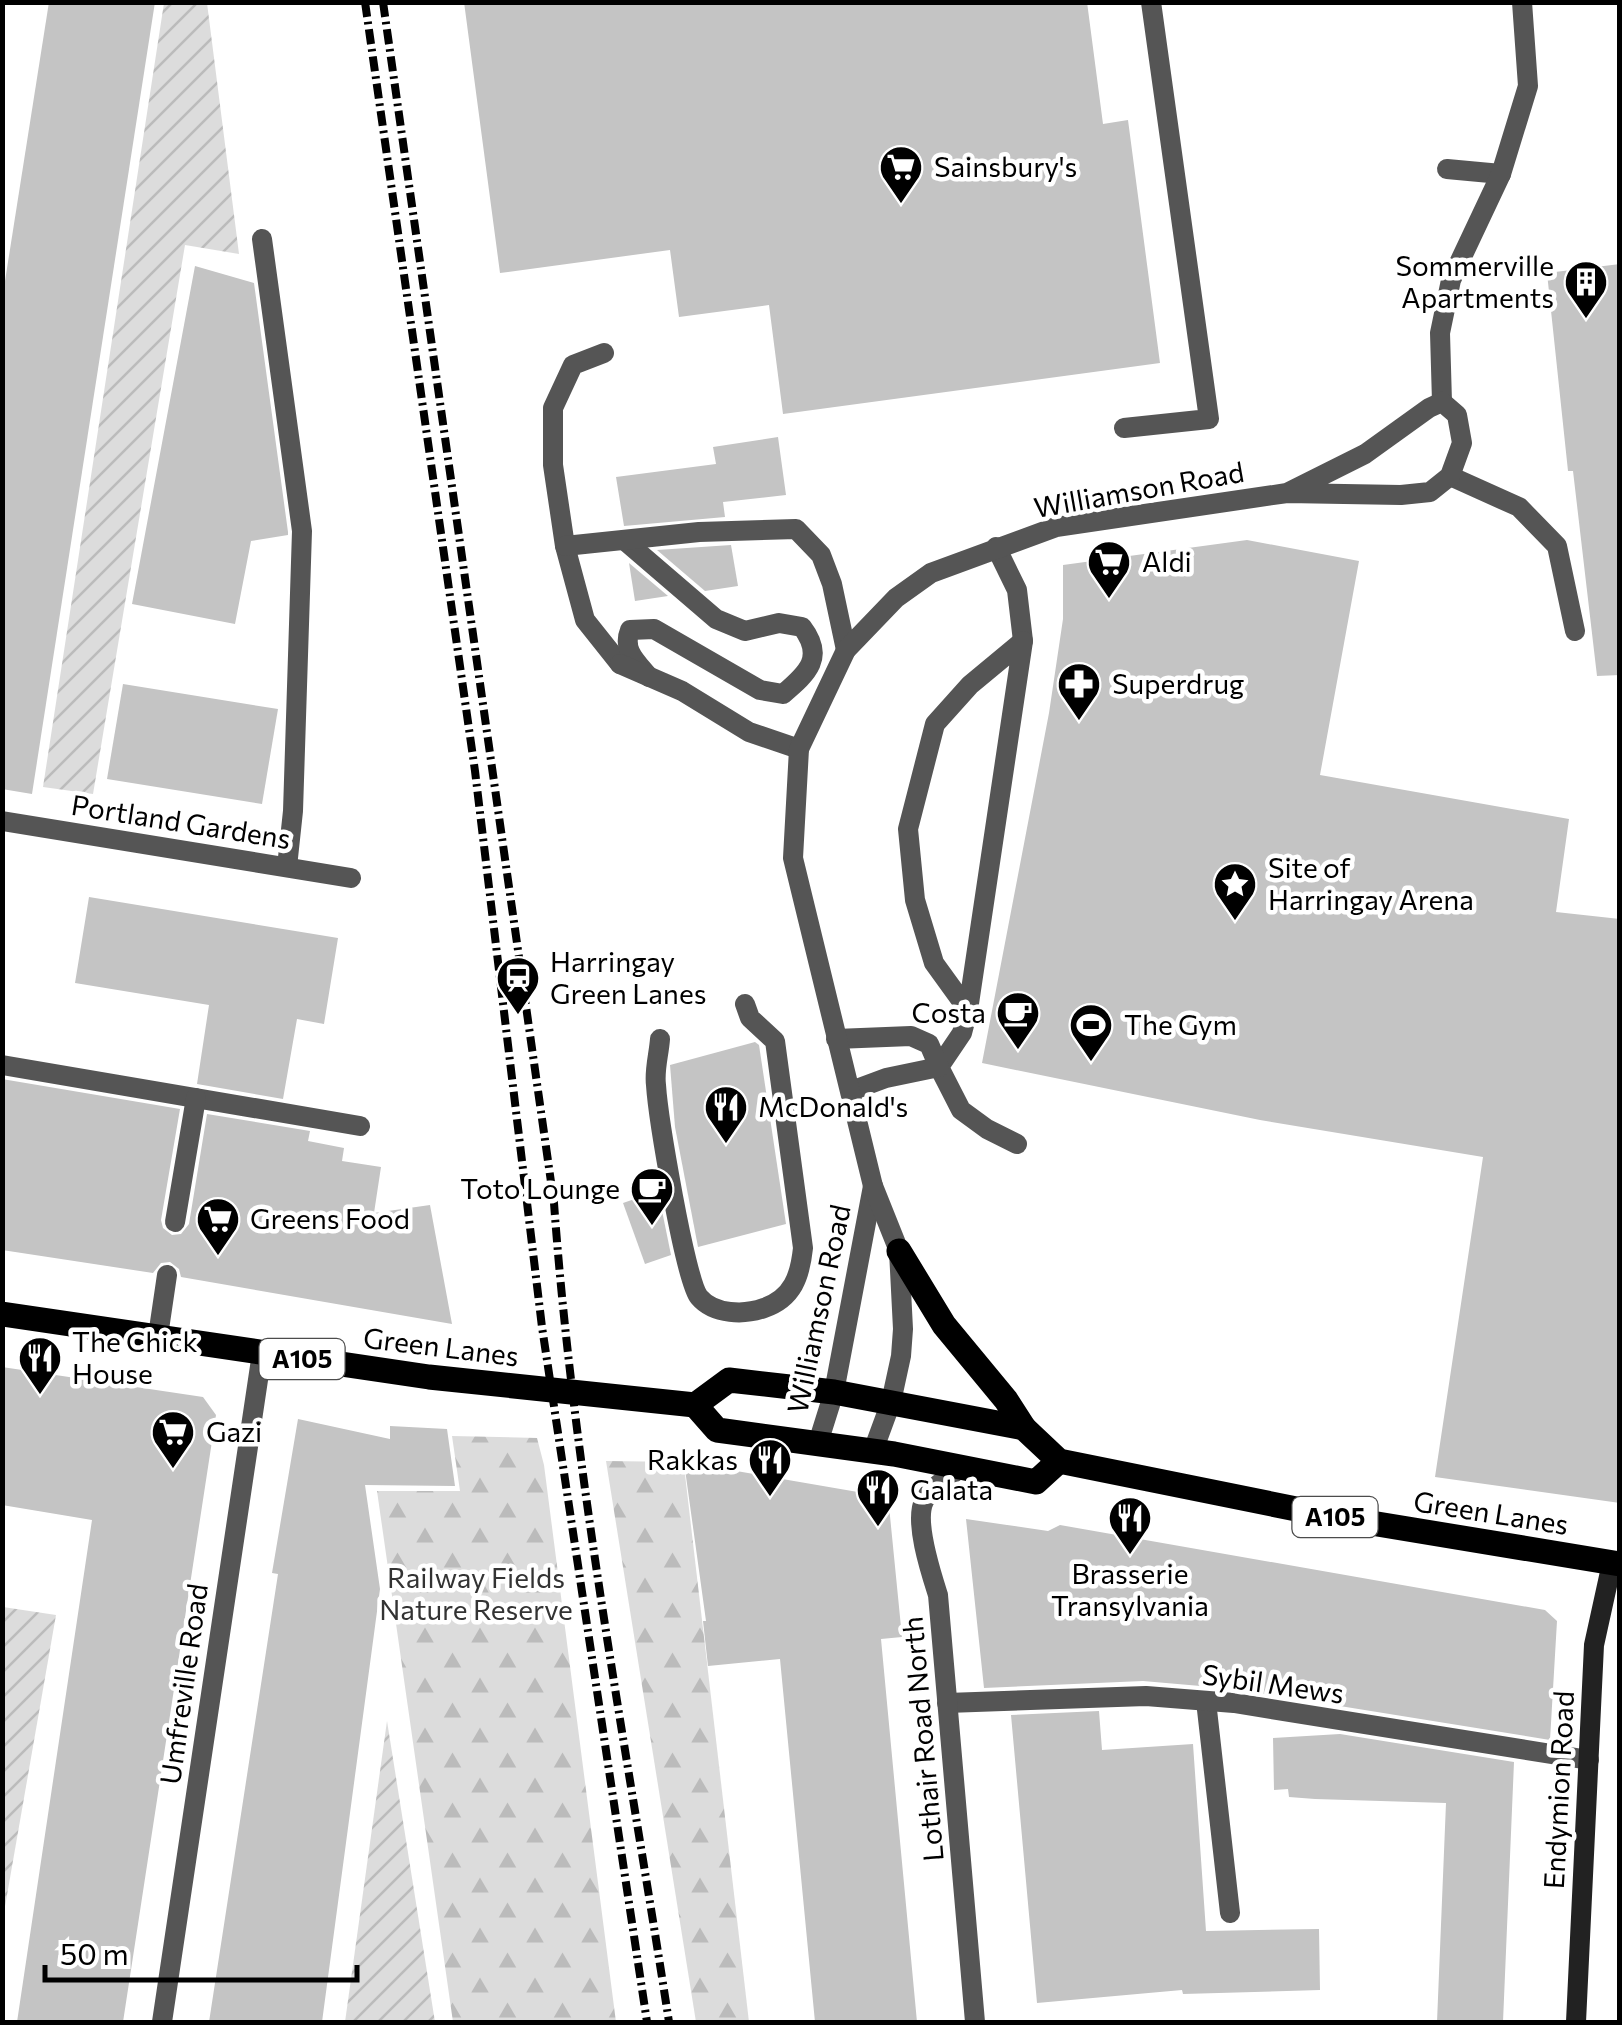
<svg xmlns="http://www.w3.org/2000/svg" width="1622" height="2025" viewBox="0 0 1622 2025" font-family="Commissioner,sans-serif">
<defs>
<pattern id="forest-firs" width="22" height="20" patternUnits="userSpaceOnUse" patternTransform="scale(2.5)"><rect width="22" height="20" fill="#dcdcdc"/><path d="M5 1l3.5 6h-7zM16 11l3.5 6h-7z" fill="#bbb"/></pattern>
<pattern id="garden-furrows" width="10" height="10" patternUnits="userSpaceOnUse" patternTransform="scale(2.5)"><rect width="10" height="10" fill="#dcdcdc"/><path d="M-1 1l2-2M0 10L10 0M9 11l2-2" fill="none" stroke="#bbb"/></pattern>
</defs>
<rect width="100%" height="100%" fill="#fff"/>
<g fill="url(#forest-firs)">
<polygon points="452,1436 537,1438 544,1465 616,2022 453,2022 377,1491 460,1491"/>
<polygon points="606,1461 683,1462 684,1466 749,2022 696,2022"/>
</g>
<g fill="url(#garden-furrows)">
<polygon points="164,3 207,3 239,254 185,245 93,794 43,787"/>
<polygon points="3,1607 56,1615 3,1918 2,1607"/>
<polygon points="387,1721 435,2022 345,2022"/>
</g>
<g fill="#c4c4c4">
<polygon points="49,2 155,2 32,794 2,789 2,300"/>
<polygon points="464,2 1087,2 1103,124 1128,120 1160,363 783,414 769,305 679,317 670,250 500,273"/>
<polygon points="1620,264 1620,675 1597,676 1573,471 1568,471 1547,273"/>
<polygon points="195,266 254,283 288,532 288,535 251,541 235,624 132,604"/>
<polygon points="778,437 786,495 723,502 725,517 624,526 616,477 716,464 713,447"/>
<polygon points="1247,540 1359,561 1320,775 1569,819 1556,912 1620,919 1620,1503 1435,1477 1483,1157 1260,1120 982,1063 1049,713 1063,619 1063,565"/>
<polygon points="731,545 738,586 705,591 657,550"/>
<polygon points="629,563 668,596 635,601"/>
<polygon points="123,684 278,709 262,804 107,779"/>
<polygon points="89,897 338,938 324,1024 297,1019 283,1099 197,1084 209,1005 75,983"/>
<polygon points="755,1042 759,1045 786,1224 698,1247 675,1127 670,1065"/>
<polygon points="2,1079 180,1109 161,1220 163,1228 172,1235 181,1234 189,1224 207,1114 310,1131 308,1141 344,1148 342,1161 381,1167 374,1213 430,1205 452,1324 181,1277 179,1269 170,1262 161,1263 153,1273 2,1250"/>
<polygon points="658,1191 671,1255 645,1264 623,1203"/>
<polygon points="2,1367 203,1397 216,1415 123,2022 17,2022 92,1520 2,1505"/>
<polygon points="298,1419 390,1439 390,1426 447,1429 455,1486 365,1485 380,1589 322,2022 209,2022 278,1574 272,1573"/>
<polygon points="684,1462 881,1496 889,1506 902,1637 881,1639 917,2022 815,2022 780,1659 708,1666 703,1621 706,1621"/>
<polygon points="966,1519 1048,1531 1060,1525 1545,1610 1557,1621 1550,1740 1235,1689 1143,1681 984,1688"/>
<polygon points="1099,1711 1102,1750 1193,1744 1206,1931 1319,1929 1320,1990 1183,1994 1182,1990 1037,2003 1011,1715"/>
<polygon points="1340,1734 1514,1762 1503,2022 1437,2022 1446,1803 1315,1799 1289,1797 1288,1789 1274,1790 1273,1738"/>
</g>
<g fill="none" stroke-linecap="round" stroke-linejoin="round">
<g stroke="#555" stroke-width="20">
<polyline points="1447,169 1501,174"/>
<polyline points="262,239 302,531 293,811 287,867"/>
<polyline points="604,353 573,365 553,408 553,465 565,546 585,620 620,664"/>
<polyline points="1442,402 1440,333 1451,280 1501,174 1528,86 1522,2"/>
<polyline points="1124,428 1209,419 1151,2"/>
<polyline points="1450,476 1519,507 1557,546 1575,631"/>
<path d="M624,540L716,619L745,631L779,623L802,627C825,657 808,673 783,694L760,690L654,629L630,630C622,650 636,661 649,677"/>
<polyline points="565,546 699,532 796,529 821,555 832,584 846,650"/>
<polyline points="996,547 1017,590 1023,641"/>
<polygon points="1023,641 968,1010 934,963 915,900 908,829 935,724 970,685"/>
<polyline points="968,1010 962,1033 939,1067 961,1110 987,1129 1017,1144"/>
<path d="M660,1039C659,1054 654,1070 656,1085C658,1116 685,1280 699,1297C714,1315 745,1315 764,1308C793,1298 800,1276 803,1248L775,1041L750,1018L745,1004"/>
<polyline points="836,1039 911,1036 929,1044 939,1067 886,1078 851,1091"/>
<polyline points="2,1065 360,1126"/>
<polyline points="175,1222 196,1098"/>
<polyline points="158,1336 167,1275"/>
<polyline points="1206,1701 1230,1913"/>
<polyline points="947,1703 1146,1696 1234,1703 1589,1760"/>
</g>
<g stroke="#555" stroke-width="20">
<polyline points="620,664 682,691 749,732 799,749"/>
<polyline points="2,821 351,878"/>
<polyline points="818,1443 834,1392 873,1186"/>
<polyline points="873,1451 891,1402 901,1356 903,1329 899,1251 873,1186 793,858 799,749 846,650 896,598 931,573 1056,527 1287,493 1401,495 1430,492 1450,476 1462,443 1457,415 1442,402 1429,408 1365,454 1287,493"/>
<path d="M960,1468C949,1477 931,1487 924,1501C914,1522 931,1573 938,1595L975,2022"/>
<polyline points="162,2022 262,1353"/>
</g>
<polyline stroke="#222" stroke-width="20" points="1576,2022 1594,1645 1612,1563"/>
<g stroke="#000" stroke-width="25">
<polyline points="899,1251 944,1325 1006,1400 1024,1428"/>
<polyline points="2,1314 429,1377 695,1405 729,1380 834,1392 1024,1428 1059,1461 1341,1518 1620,1564"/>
<polyline points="695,1405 717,1430 894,1454 1036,1482 1059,1461"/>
</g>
<g stroke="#000" stroke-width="8" stroke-dasharray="15 5 2.5 5" stroke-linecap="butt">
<polyline points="365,2 475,771 542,1327 647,2022"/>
<path d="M383,2L554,1203C574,1478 627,1750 669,2022"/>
</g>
</g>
<defs>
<g id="supermarket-pin" transform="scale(2.25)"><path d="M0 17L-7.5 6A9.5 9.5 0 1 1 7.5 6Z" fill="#000" stroke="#fff"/><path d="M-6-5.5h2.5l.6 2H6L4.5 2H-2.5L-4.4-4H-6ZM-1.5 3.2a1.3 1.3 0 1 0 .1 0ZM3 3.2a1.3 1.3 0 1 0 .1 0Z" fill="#fff"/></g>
<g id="building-pin" transform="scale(2.25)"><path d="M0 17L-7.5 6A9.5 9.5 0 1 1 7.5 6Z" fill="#000" stroke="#fff"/><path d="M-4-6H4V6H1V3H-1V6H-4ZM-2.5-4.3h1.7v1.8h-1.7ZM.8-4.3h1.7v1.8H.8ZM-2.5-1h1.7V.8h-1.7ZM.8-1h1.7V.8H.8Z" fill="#fff"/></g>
<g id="pharmacy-pin" transform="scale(2.25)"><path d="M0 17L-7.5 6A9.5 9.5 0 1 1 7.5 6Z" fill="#000" stroke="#fff"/><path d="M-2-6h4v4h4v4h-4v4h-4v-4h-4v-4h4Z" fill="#fff"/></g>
<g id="sight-pin" transform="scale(2.25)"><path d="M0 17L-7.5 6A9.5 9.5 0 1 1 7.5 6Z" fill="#000" stroke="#fff"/><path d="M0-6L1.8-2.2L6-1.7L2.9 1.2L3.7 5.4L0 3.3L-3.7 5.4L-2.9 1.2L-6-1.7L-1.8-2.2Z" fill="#fff"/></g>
<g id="station-pin" transform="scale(2.25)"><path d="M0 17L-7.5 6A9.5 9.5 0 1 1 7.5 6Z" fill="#000" stroke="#fff"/><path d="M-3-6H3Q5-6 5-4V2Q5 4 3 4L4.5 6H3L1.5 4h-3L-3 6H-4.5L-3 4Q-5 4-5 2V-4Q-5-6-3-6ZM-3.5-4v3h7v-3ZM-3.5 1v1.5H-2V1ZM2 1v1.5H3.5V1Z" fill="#fff"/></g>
<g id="cafe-pin" transform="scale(2.25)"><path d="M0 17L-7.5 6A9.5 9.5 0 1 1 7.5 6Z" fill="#000" stroke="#fff"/><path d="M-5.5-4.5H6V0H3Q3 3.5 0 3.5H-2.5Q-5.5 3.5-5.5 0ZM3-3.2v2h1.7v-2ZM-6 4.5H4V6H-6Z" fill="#fff"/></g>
<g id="stadium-pin" transform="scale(2.25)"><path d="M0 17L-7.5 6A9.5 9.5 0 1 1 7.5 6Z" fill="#000" stroke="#fff"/><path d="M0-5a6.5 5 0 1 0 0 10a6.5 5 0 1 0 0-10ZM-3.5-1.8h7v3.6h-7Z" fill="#fff"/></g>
<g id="restaurant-pin" transform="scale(2.25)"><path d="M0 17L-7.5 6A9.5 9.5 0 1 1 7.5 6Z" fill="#000" stroke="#fff"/><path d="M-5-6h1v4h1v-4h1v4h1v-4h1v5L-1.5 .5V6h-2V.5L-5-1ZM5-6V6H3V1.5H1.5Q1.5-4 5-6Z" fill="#fff"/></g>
</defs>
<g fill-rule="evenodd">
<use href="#supermarket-pin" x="901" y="167"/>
<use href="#building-pin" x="1586" y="282"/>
<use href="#supermarket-pin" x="1109" y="562"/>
<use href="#pharmacy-pin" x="1079" y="684"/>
<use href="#sight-pin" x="1235" y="884"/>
<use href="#station-pin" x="518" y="978"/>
<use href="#cafe-pin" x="1018" y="1013"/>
<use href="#stadium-pin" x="1091" y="1025"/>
<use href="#restaurant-pin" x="726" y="1107"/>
<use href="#cafe-pin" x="652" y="1189"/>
<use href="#supermarket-pin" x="218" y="1219"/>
<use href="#restaurant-pin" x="40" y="1358"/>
<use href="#supermarket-pin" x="173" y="1432"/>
<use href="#restaurant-pin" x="770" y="1460"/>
<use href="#restaurant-pin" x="878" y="1490"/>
<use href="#restaurant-pin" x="1130" y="1518"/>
</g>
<g text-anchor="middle" stroke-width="9" stroke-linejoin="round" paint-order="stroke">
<g fill="#fff" stroke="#4c4c4c" stroke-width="2.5">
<rect x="259.5" y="1339" width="85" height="40" rx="8"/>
<rect x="1292.5" y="1497" width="85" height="40" rx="8"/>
</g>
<g font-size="25" font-weight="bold" fill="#000">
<text x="302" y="1368">A105</text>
<text x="1335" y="1526">A105</text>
</g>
<g font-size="28" fill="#000" stroke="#fff" text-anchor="start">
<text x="934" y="177">Sainsbury's</text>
<text x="1554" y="276" text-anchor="end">Sommerville<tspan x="1554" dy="32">Apartments</tspan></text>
<text x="1142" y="572">Aldi</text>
<text x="1112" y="694">Superdrug</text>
<text x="1268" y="878">Site of<tspan x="1268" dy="32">Harringay Arena</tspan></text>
<text x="550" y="972">Harringay<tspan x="550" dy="32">Green Lanes</tspan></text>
<text x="986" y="1023" text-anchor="end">Costa</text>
<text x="1124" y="1035">The Gym</text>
<text x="758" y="1117">McDonald's</text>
<text x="620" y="1199" text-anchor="end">Toto Lounge</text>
<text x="250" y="1229">Greens Food</text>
<text x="72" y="1352">The Chick<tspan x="72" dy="32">House</tspan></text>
<text x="206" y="1442">Gazi</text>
<text x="738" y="1470" text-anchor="end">Rakkas</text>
<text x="910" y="1500">Galata</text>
<text x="1130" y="1584" text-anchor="middle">Brasserie<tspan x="1130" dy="32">Transylvania</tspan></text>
</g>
<g font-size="28" fill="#000" stroke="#fff">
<text transform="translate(1139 490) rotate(-10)" y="10">Williamson Road</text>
<text transform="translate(181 822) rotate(9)" y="10">Portland Gardens</text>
<text transform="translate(819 1309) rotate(-78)" y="10">Williamson Road</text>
<text transform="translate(441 1347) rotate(7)" y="10">Green Lanes</text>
<text transform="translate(1491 1513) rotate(9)" y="10">Green Lanes</text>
<text transform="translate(184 1684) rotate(-82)" y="10">Umfreville Road</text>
<text transform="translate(1273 1684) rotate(8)" y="10">Sybil Mews</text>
<text transform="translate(923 1739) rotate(-95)" y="10">Lothair Road North</text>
<text transform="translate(1559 1790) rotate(-87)" y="10">Endymion Road</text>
</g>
<g font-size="28" fill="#333" stroke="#fff">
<text x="476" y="1588">Railway Fields<tspan x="476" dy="32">Nature Reserve</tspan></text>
</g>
</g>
<rect width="1622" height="2025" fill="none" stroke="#000000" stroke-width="10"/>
<path d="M45 1965v15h312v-15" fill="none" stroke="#000000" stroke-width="5"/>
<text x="60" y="1965" font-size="30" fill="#000000" stroke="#ffffff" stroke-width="8" paint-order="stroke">50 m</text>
</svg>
